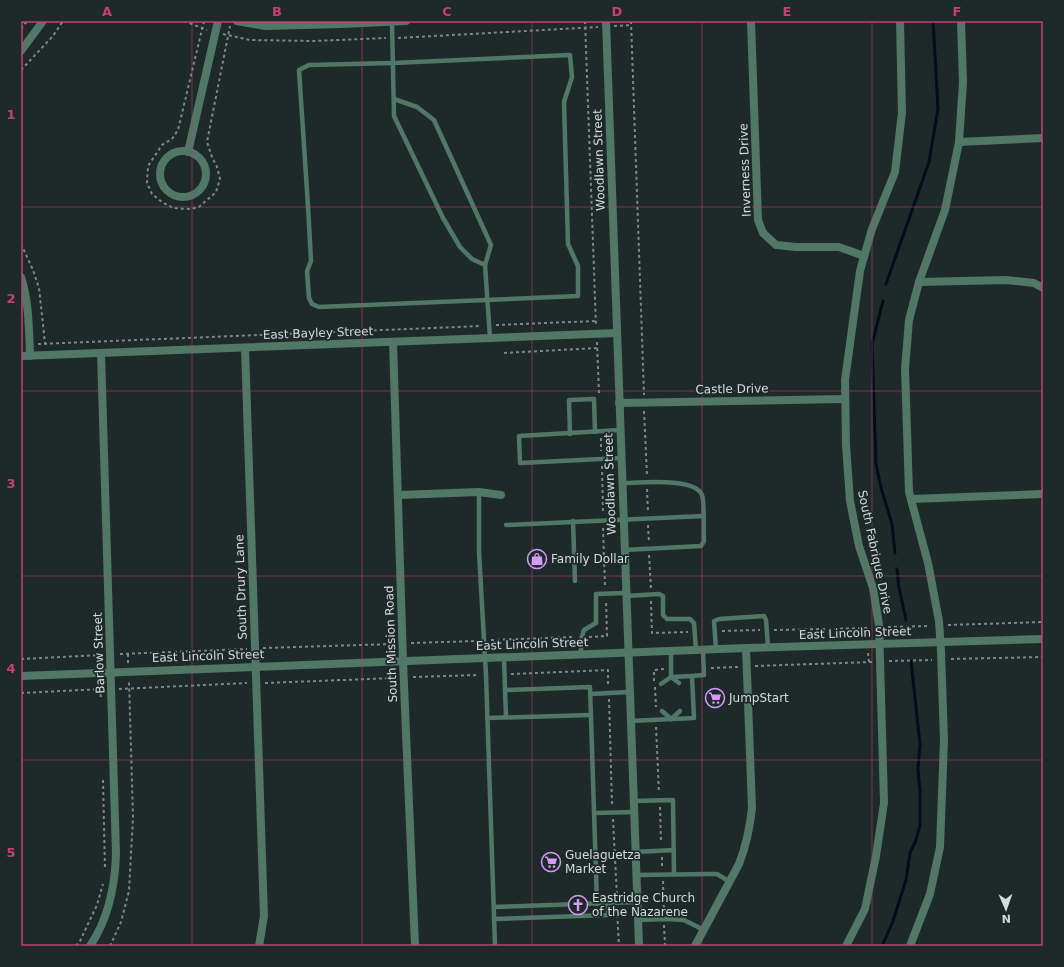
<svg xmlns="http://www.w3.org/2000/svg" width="1064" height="967" viewBox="0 0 1064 967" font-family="'DejaVu Sans',sans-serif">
<rect width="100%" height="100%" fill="#1e2a29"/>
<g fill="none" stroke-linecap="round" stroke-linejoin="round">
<g stroke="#000e1c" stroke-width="3">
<polyline points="886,284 929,162 938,109 933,21"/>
<polyline points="883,301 872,344 876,464 881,488 892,524 895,553"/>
<polyline points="897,569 899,588 906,620"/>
<polyline points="882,946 893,921 906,880 910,853 916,840 920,825 920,792 918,769 920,744 911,661"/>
</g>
<g stroke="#7e8887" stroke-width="2" stroke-dasharray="3 3" stroke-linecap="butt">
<polyline points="184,21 207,30"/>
<polyline points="204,21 178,130 172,139 162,145 148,166 147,183 152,194 162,202 173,208 190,209 199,207 216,192 220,179 217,167 212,157 207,142 230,26"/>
<polyline points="585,21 596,326"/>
<polyline points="631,21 644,395"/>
<polyline points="614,26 632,25"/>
<polyline points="21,29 27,21"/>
<polyline points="223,34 250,40 314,41 386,38"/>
<polyline points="398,38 598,27"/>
<polyline points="21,70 53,36 63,21"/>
<polyline points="21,244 33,270 39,288 45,343"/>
<polyline points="496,325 596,321"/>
<polyline points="597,342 599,394"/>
<polyline points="38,344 481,326"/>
<polyline points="504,353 597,348"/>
<polyline points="644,411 647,475"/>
<polyline points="601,438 601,451"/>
<polyline points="602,466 603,513"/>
<polyline points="647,489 648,513"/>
<polyline points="648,525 649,543"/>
<polyline points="603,528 605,587"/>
<polyline points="649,555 651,589"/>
<polyline points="651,601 652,633 688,632"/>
<polyline points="948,625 1043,622"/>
<polyline points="888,627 930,626"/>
<polyline points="867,628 868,637"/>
<polyline points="774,630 870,628"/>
<polyline points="722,631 760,630"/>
<polyline points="589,637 607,636 606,600"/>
<polyline points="491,640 575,637"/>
<polyline points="411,643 477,641"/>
<polyline points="263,648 393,644"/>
<polyline points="868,653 869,662"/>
<polyline points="120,654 247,649"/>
<polyline points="128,654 128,663"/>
<polyline points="99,655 100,664"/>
<polyline points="21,659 101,655"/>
<polyline points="951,659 1043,657"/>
<polyline points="889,661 932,660"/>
<polyline points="755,666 872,662"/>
<polyline points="711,668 738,667"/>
<polyline points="511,674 608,670 608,687"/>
<polyline points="413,677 479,675"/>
<polyline points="654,681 654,670 664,669"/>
<polyline points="100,682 101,700"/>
<polyline points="265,683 395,678"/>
<polyline points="655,687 656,707"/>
<polyline points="119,689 247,683"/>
<polyline points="21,693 103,689"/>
<polyline points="609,699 612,805"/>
<polyline points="656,727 659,793"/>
<polyline points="103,780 105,870"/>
<polyline points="660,807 661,843"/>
<polyline points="613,819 617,897"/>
<polyline points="662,857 662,867"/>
<polyline points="663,881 664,913"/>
<polyline points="617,909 619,946"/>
<polyline points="664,925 665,946"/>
<polyline points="76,946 80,941 97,905 103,884"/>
<polyline points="110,946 121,922 129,891 133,817 129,681"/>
</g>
<g stroke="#517766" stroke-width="4.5">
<polyline points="392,22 394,116 443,218 460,247 472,259 485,265"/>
<polygon points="570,55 572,77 564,102 568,244 578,266 578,296 319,307 312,304 309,298 307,271 311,261 308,206 299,70 309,65 393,63"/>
<polyline points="394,99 417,107 434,120 491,245 485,265 490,338"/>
<polyline points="620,430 519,436 520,463 621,458"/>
<polyline points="570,434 569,400 594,399 595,432"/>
<path d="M622,483C638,483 695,477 702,495C705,503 703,531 704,541L701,546L624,550"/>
<polyline points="479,492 479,552 486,675 495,946"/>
<polyline points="573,521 575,581"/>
<polyline points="506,525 703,516"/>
<polyline points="626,596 659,594 663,596 663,615 667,619 690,619 694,623 696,650"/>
<polyline points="716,649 714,621 719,619 764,616 766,620 768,647"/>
<polyline points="581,654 581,640 584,630 596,623 596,594 625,593"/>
<polyline points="504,657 505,690 590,687 597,904"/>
<polyline points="692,676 704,675 703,650"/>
<polyline points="671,677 679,683"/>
<polyline points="661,684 671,677"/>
<polyline points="505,690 506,717"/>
<polyline points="591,694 629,692"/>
<polyline points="662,711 671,719"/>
<polyline points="487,718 591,715"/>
<polyline points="671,719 680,711"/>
<polyline points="630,721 694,718 692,676 671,677 671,651"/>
<polyline points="633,801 673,800 674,874"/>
<polyline points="594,813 634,812"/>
<polyline points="635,852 674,850"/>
<polyline points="636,875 709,874 717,874 730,882"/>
<polyline points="494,907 637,902"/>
<polyline points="494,919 608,915 608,903"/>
<polyline points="638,920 667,919 684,920 704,930"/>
</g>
<g stroke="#517766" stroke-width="8">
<polyline points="237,21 265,26 342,24 406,21"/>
<polyline points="751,21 758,220 763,233 776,245 796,247 839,247 864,256"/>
<polyline points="21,51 43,21"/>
<polyline points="959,142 1043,138"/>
<circle cx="183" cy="174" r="23"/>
<polyline points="188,152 218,21"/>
<path d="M21,277C29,302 29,329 30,356"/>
<polyline points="919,282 1006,280 1034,283 1043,288"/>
<polyline points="393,342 403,661 415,946"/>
<polyline points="245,348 264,916 259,946"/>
<polyline points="21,356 617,333"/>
<polyline points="619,403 845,399"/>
<polyline points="399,495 479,492 501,495"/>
<polyline points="911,499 1043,494"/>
<path d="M90,946C109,918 115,887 116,854L101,353"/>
<path d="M695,946L739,864C746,846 750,827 752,808L746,648"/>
<polyline points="846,946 865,909 876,856 884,803 879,625 873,588 859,546 850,501 846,445 845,380 860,271 872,229 895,172 902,113 900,21"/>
<polyline points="910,946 930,894 940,847 944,740 941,651 939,621 928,563 909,492 905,369 909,320 919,282 945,210 959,142 963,82 961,21"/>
</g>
<g stroke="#517766" stroke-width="8">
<polyline points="606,21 639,946"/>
<polyline points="21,676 746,648 1043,639"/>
</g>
</g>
<path fill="none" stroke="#c63f75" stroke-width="1" stroke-opacity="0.55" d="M192,21V946M362,21V946M532,21V946M702,21V946M872,21V946M21,207H1043M21,391H1043M21,576H1043M21,760H1043"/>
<defs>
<g id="shop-ring" transform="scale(1)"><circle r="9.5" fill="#1e2a29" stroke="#d69bfa" stroke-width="1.5"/><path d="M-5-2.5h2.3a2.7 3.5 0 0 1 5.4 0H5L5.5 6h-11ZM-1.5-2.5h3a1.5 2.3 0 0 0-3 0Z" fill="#d69bfa"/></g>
<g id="supermarket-ring" transform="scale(1)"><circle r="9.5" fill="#1e2a29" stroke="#d69bfa" stroke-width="1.5"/><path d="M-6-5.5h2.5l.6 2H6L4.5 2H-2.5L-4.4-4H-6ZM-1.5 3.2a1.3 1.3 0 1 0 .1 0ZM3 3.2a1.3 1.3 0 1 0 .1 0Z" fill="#d69bfa"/></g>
<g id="church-ring" transform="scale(1)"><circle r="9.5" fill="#1e2a29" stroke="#d69bfa" stroke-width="1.5"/><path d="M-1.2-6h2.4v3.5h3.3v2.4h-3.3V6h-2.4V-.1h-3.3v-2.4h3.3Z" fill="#d69bfa"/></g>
</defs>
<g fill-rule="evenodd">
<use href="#shop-ring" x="537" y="559"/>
<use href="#supermarket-ring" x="715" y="698"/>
<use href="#supermarket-ring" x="551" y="862"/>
<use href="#church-ring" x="578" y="905"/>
</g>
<g text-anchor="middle" stroke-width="3.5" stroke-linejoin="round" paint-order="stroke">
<g font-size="12" fill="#d4dcdb" stroke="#1e2a29">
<text transform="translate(599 160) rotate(-92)" y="4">Woodlawn Street</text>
<text transform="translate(745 170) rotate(-92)" y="4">Inverness Drive</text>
<text transform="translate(318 333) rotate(-2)" y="4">East Bayley Street</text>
<text transform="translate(732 389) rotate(-1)" y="4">Castle Drive</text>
<text transform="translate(610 484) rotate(-92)" y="4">Woodlawn Street</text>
<text transform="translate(875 552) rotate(78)" y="4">South Fabrique Drive</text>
<text transform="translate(241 587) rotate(-92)" y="4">South Drury Lane</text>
<text transform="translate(855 633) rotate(-2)" y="4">East Lincoln Street</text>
<text transform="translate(391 644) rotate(-92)" y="4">South Mission Road</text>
<text transform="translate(532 644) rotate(-2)" y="4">East Lincoln Street</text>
<text transform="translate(99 653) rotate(-92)" y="4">Barlow Street</text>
<text transform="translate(208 656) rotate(-2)" y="4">East Lincoln Street</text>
</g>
<g font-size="12" fill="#d4dcdb" stroke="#1e2a29" text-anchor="start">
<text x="551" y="563">Family Dollar</text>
<text x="729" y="702">JumpStart</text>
<text x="565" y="859">Guelaguetza<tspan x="565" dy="14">Market</tspan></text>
<text x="592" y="902">Eastridge Church<tspan x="592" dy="14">of the Nazarene</tspan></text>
</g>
</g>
<rect width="1064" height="967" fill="none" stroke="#1e2a29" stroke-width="44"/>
<g transform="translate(1006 909) rotate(178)" stroke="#1e2a29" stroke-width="3" paint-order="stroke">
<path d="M0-3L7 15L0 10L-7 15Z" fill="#d4dcdb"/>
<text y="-6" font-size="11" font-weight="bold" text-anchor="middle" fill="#d4dcdb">N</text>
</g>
<rect x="22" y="22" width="1020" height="923" fill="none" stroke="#c63f75" stroke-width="1.5"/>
<g font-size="13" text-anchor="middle" font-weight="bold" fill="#c63f75">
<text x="107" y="16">A</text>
<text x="277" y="16">B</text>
<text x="447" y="16">C</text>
<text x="617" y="16">D</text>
<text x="787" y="16">E</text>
<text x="957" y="16">F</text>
<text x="11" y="119">1</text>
<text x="11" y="303">2</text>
<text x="11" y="488">3</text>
<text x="11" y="673">4</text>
<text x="11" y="857">5</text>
</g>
</svg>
